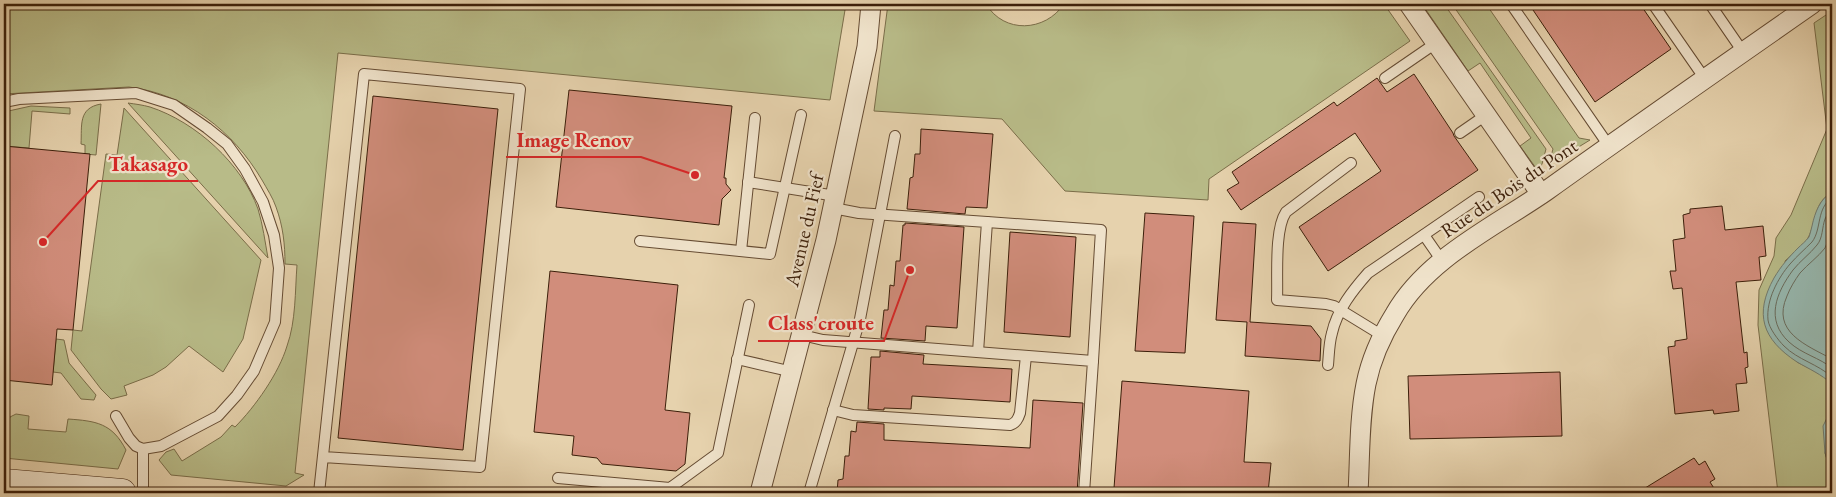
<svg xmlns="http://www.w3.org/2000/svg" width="1836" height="497" viewBox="0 0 1836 497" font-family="'EB Garamond',serif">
<rect width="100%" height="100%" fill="#e6d2ad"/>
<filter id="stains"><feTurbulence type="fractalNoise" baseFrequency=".004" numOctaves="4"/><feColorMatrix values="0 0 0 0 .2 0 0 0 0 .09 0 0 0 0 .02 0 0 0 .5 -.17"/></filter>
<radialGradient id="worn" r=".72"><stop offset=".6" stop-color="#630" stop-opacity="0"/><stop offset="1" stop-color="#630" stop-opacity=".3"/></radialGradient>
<g fill="#b8bb88" stroke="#7a6d49">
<path d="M4,4H846L830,100L338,53L295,473L304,475L286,486L171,475L159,460L166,452L174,449L182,461L221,437L232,425L235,427C255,407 279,373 287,346C296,321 295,291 297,265L285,264C285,244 283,226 276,207C273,198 267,189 262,180C233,131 186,94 129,87L4,94Z"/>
<path d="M888,4H986C1004,34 1045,32 1064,4H1384L1410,41L1209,179L1208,200L1065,191L1002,119L874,111Z"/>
<polygon points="1422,4 1444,4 1546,149 1542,164 1539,169 1536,168 1520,146 1531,138 1480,63 1468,71"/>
<polygon points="1452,4 1486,4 1579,138 1590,140 1559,159 1551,156 1553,149"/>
<path d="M1832,11V192C1814,203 1817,218 1809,236C1805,245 1792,254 1785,261L1797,362L1823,375L1832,384V408L1830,413L1825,453L1832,475V493H1778L1758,325L1759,290L1774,256L1776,238L1791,215L1827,129L1814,23Z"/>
<path d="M128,103C135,104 143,105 150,107C196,122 242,164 258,209C263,225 265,242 268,258Z"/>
<path d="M101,104L96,155L85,154V145L81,144C82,125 78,108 101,104Z"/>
<polygon points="31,106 70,108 70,114 32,111 29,148 4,146 4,112"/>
<polygon points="124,108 261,260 243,339 223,372 189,346 166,367 153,375 124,386 127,395 111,399 101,389 71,350 73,330 82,331 106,154 117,155"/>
<polygon points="56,339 64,340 69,363 96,395 94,400 81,399 61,373 53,372"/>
<path d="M16,414L29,416L28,429L66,432L68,419C96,421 112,423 126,450L118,469L4,458V435L10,417Z"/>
</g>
<g fill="#96b7ae" stroke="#727a6c">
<path d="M1832,192V384C1821,374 1809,369 1797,362C1762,339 1754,314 1774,278C1781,266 1789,257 1798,248C1801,245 1806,241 1809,237C1810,234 1811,230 1812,226C1815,212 1820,199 1832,192Z"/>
<polygon points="1832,408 1832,475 1825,453 1823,426"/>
</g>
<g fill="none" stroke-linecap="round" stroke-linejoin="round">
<g stroke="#696b5c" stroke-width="1">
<path d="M1832,198C1816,208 1822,229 1812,242C1805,249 1797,256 1790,264C1778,278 1766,300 1768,320C1769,328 1778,340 1784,346C1798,360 1818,364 1832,377"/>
<path d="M1832,205C1830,209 1827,214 1825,219C1822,227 1823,238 1817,245C1810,254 1800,261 1793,270C1776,293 1765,320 1789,342C1802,354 1820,358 1832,368"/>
<path d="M1832,222C1830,230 1829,240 1825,248C1818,257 1808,264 1800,273C1795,280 1790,288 1787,296C1771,332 1806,345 1832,359"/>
</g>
</g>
<g fill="#d18d7b" stroke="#3c1f0a">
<polygon points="1529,4 1640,4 1671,49 1595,102"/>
<polygon points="1414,74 1453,133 1454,136 1478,170 1328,271 1299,227 1381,171 1355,133 1241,210 1227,190 1239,183 1232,172 1334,102 1337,106 1377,78 1387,92"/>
<polygon points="569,90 732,106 724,178 726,178 726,184 731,190 722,199 719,225 556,207"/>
<polygon points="373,96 498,109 463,450 338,438"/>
<polygon points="921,129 993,134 987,208 966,207 965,214 907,209 910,178 913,177 915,154 920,154"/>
<polygon points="4,146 90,154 73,330 57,329 52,385 4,380"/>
<polygon points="1722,206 1725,230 1763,226 1766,256 1759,257 1761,280 1736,282 1744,353 1747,352 1748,367 1745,368 1747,383 1736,384 1739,411 1714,414 1713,410 1675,414 1668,347 1675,346 1675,341 1687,339 1682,288 1673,289 1670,271 1676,271 1673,240 1685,238 1683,215 1690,213 1690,209"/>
<polygon points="1145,213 1194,216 1185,353 1135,351"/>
<polygon points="1223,222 1256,224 1250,322 1311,326 1321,339 1320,361 1245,356 1247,322 1216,320"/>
<polygon points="905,223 964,227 957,328 926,326 925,341 881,338 884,310 888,310 890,285 894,286 896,261 900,261 903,225 905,225"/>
<polygon points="1010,232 1076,237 1070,337 1004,332"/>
<polygon points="550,271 678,285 665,410 690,413 685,464 676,471 602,464 597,458 572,455 574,436 534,432"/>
<polygon points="880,351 924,355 923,364 1012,369 1010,402 912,396 911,409 884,408 884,410 868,409 871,357 880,357"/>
<polygon points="1560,372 1562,436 1410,439 1408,376"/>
<polygon points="1122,381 1249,391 1244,462 1271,463 1268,493 1162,493 1162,491 1114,488"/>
<polygon points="1033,400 1083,403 1077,493 837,493 838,480 843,479 845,456 849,456 851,431 856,432 857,422 884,424 884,440 1030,448"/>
<polygon points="1694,458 1699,465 1705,461 1715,479 1710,482 1717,493 1637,493"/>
</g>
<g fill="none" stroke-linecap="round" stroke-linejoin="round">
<g stroke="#664c33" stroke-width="12">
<g id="lane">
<polyline points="1511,4 1609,146"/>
<polyline points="1653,4 1705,79"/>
<polyline points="1710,4 1743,52"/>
<polyline points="1385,78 1436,43"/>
<polyline points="4,102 19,99 136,93 174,105 207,128 227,144 245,169 263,202 274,235 279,268 275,322 254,371 237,395 218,416 161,446 143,449 136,446 129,438 116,416"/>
<polyline points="1460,133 1486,115"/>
<path d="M1351,163L1286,212C1274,230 1278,277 1277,300L1326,304L1334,306L1383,336"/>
<polyline points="748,182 836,196"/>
<polyline points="833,208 859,213 987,222 978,352"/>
<polyline points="987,222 1101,230 1093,361"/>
<polyline points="1424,235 1442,261"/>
<polyline points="640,241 770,254 801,115"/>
<polyline points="741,251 755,118"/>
<polyline points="802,335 823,340 1093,361 1084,493"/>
<polyline points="737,359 793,372"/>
<path d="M1328,365C1329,354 1329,343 1332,333C1337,310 1353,290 1368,273L1479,197"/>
<path d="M833,410L853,415L1010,425C1016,423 1018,419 1020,413L1026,356"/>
<polyline points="558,478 670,488 718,453 749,305"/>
<polyline points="143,493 143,449"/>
<polyline points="319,493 364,74 520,89 480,467 323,457"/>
<polyline points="809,493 860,319 895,136"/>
</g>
</g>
<g stroke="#664c33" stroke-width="21">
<g id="street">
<polyline points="1409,4 1541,194"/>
<polyline points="760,493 826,240 867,47 871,4"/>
<path d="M1358,493C1360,457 1359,419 1366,384C1371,359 1382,335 1395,314C1427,258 1494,227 1546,191C1634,128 1723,66 1812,4"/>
</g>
</g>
<g stroke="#3c1f0a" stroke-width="29">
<polyline id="secondary" points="4,483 122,493"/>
</g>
<use href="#lane" stroke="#efe2ca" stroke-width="10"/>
<use href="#street" stroke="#efe2ca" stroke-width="19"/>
<use href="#secondary" stroke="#efe2ca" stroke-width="28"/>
</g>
<g text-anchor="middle" stroke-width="4.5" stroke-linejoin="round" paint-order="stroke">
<g font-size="20" fill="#3c1f0a" stroke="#efe2ca">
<text transform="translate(1509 188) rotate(-34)" y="7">Rue du Bois du Pont</text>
<text transform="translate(804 230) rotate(-77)" y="7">Avenue du Fief</text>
</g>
</g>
<path fill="none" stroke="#d62828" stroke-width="2" d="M695 175L641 157H506M43 242L98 181H198M910 270L884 341H758"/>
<g fill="#d62828" stroke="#efe2ca" stroke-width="2">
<circle cx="695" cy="175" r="5"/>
<circle cx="43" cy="242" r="5"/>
<circle cx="910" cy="270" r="5"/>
</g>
<g font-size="21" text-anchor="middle" font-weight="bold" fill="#d62828" stroke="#efe2ca" stroke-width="4.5" stroke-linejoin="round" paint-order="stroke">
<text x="574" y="147">Image Renov</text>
<text x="148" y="171">Takasago</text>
<text x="821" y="330">Class'croute</text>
</g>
<rect width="1836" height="497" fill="none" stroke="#e6d2ad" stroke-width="20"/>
<rect x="5" y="5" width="1826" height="487" fill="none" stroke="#3c1f0a" stroke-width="2.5"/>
<rect x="10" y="10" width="1816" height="477" fill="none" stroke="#3c1f0a"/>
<rect width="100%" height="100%" filter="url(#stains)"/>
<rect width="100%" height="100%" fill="url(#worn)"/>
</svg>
